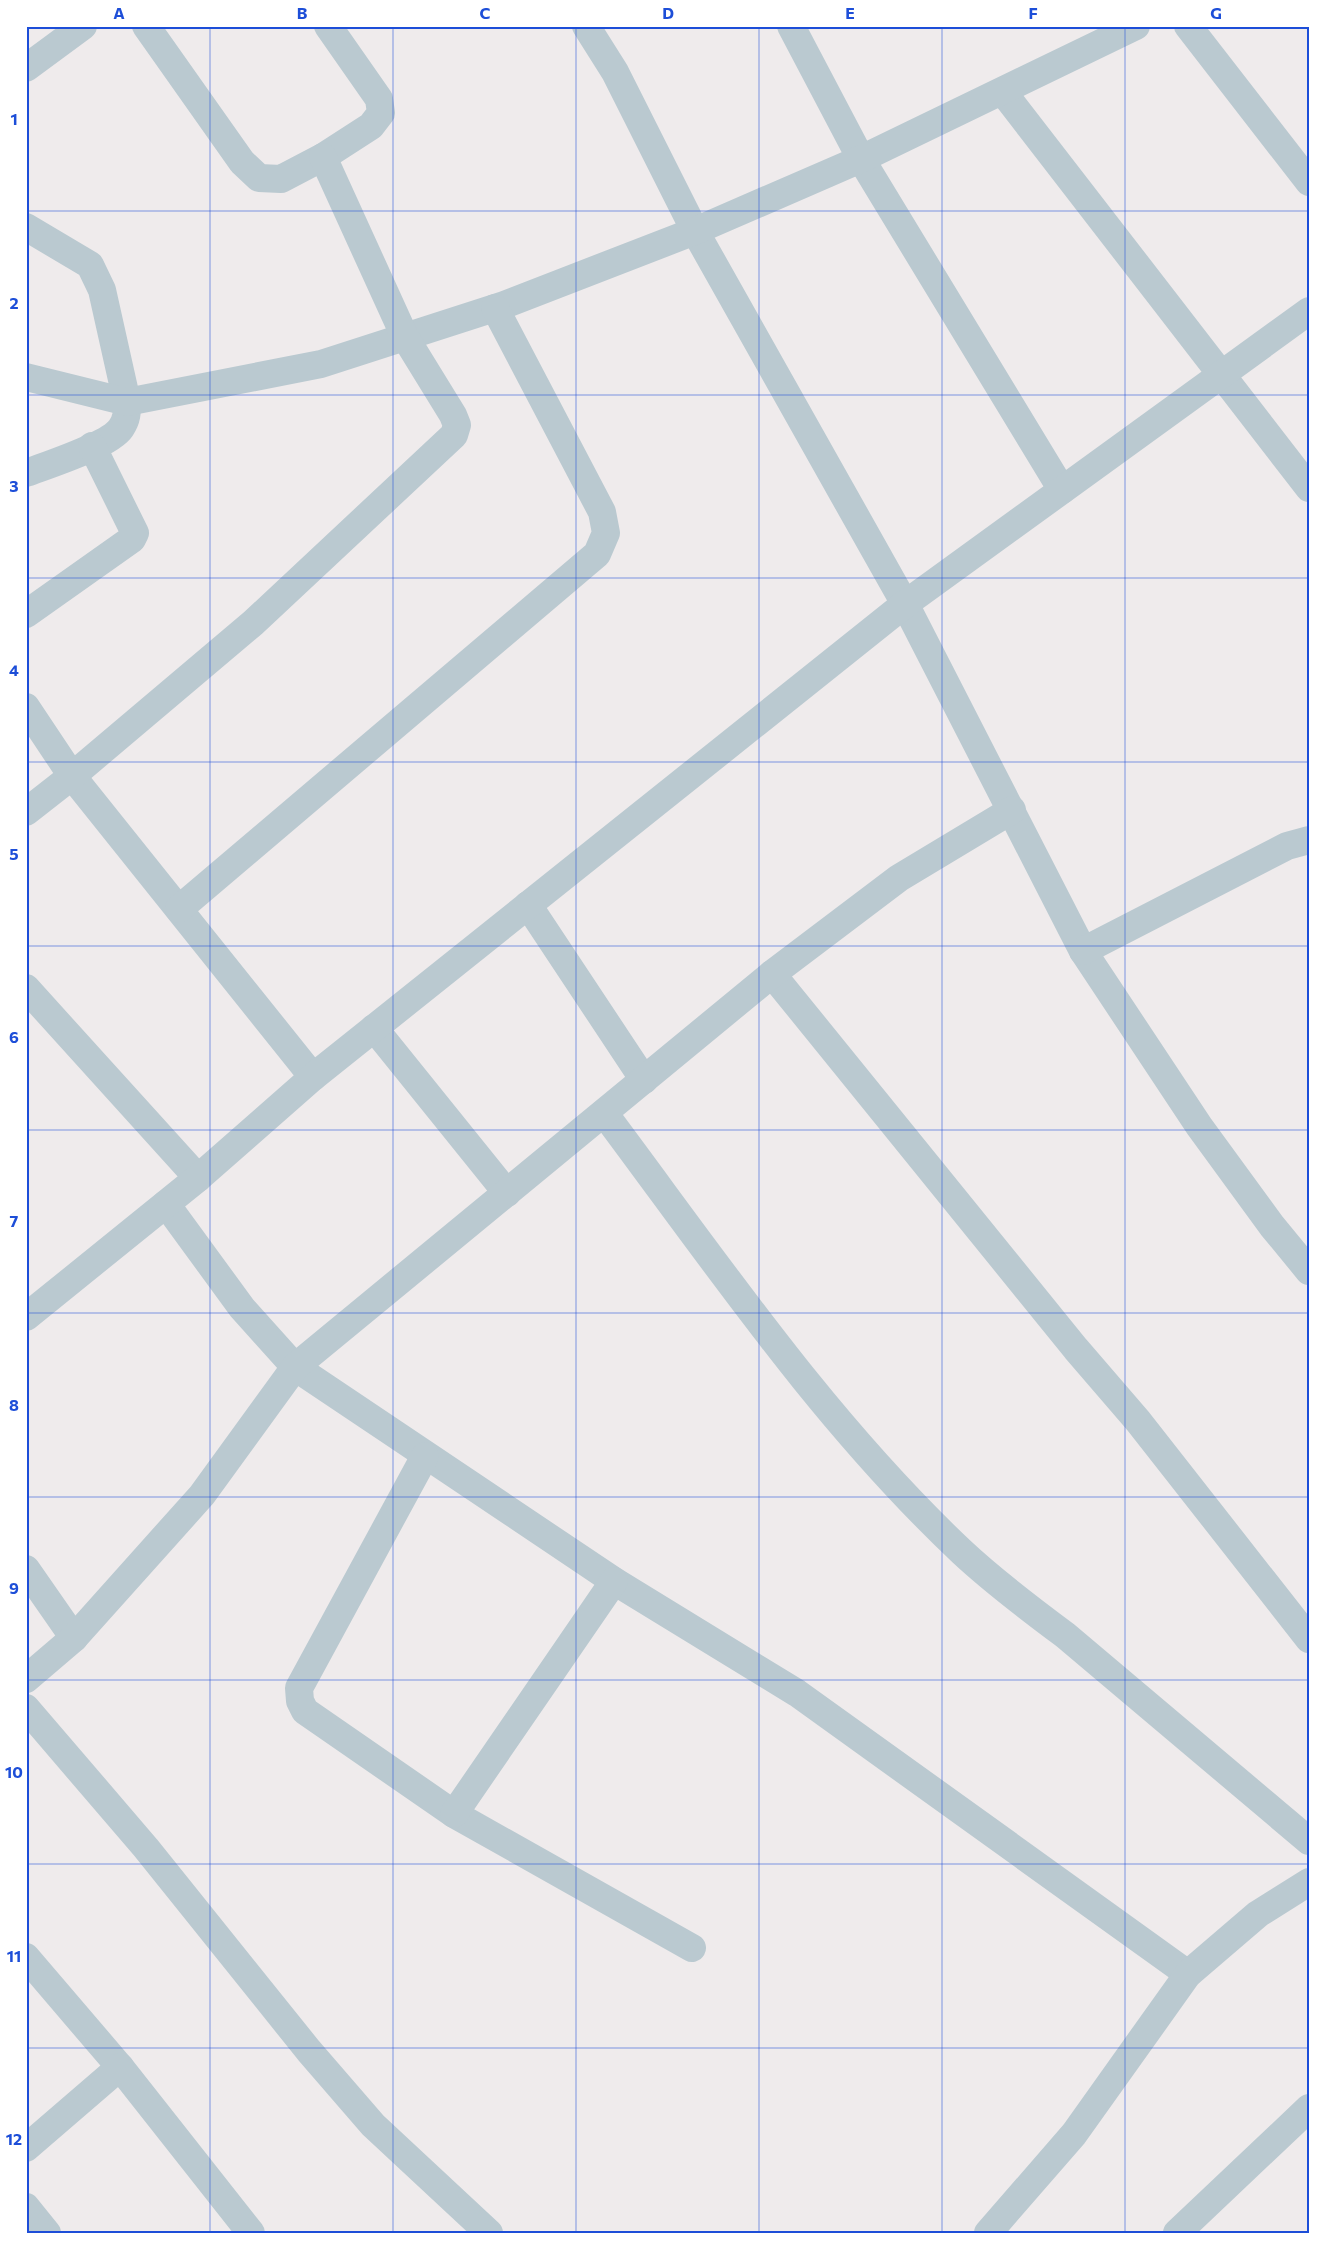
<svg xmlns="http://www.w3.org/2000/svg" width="1335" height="2259" viewBox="0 0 1335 2259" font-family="Commissioner,sans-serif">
<rect width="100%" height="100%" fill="#efebec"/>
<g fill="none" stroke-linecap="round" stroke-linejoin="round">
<g stroke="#bac9d0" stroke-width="28">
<polyline points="146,26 242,162 259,178 281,179 323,157 371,126 381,113 379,99 328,26"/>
<polyline points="586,26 615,72 695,231 905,604 1083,951 1199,1126 1272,1226 1309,1271"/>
<polyline points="791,26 861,159 1062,490"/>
<polyline points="1188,26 1309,182"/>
<polyline points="26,68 83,26"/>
<polyline points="1003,92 1309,488"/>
<path d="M26,227L90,265L102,290L127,402C127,413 127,419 121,428C110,445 47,465 26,473"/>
<polyline points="26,377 127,402 321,364 504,305 695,231 861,159 1136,26"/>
<polyline points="26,614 132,539 135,533 92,446"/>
<polyline points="26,707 72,776 313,1077"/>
<polyline points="26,812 72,776 253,623 454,435 457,425 453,415 405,337 323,157"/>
<polyline points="528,905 644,1080"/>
<polyline points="179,909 597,554 606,533 602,512 495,308"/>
<polyline points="1083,951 1287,846 1309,840"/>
<polyline points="772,974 1076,1349 1138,1421 1309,1639"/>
<polyline points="26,988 198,1178"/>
<polyline points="374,1028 507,1193"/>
<path d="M604,1113C717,1264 824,1422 962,1552C994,1582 1030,1609 1065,1635L1309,1841"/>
<polyline points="166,1204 242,1308 295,1367 614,1581 797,1693 1188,1974"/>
<polyline points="26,1317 198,1178 313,1077 905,604 1309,311"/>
<polyline points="425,1456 299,1688 300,1701 305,1711 454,1814 692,1948"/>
<polyline points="26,1569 74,1638"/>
<polyline points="26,1679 74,1638 202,1495 295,1367 772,974 899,878 1012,810"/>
<polyline points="26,1708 146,1848 309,2051 373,2125 489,2233"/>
<polyline points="454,1814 614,1581"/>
<polyline points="26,1957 120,2067 251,2233"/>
<polyline points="26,2148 120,2067"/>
<polyline points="26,2207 47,2233"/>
<polyline points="988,2233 1074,2134 1188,1974 1258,1914 1309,1882"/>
<polyline points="1177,2233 1309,2108"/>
</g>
</g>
<path fill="none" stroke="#1d4ed8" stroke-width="1" stroke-opacity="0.55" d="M210,26V2233M393,26V2233M576,26V2233M759,26V2233M942,26V2233M1125,26V2233M26,211H1309M26,395H1309M26,578H1309M26,762H1309M26,946H1309M26,1130H1309M26,1313H1309M26,1497H1309M26,1680H1309M26,1864H1309M26,2048H1309"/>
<rect width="1335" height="2259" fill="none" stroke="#ffffff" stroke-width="55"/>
<rect x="28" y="28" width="1280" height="2204" fill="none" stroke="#1d4ed8" stroke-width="2"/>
<g font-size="16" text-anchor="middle" font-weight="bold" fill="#1d4ed8">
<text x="119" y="19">A</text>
<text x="302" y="19">B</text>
<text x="485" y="19">C</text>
<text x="668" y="19">D</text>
<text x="850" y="19">E</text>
<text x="1033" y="19">F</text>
<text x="1216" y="19">G</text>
<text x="14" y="125">1</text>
<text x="14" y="309">2</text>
<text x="14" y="492">3</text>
<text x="14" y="676">4</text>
<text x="14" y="860">5</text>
<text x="14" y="1043">6</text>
<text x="14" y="1227">7</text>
<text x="14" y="1411">8</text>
<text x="14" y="1594">9</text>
<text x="14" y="1778">10</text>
<text x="14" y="1962">11</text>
<text x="14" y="2145">12</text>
</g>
</svg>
